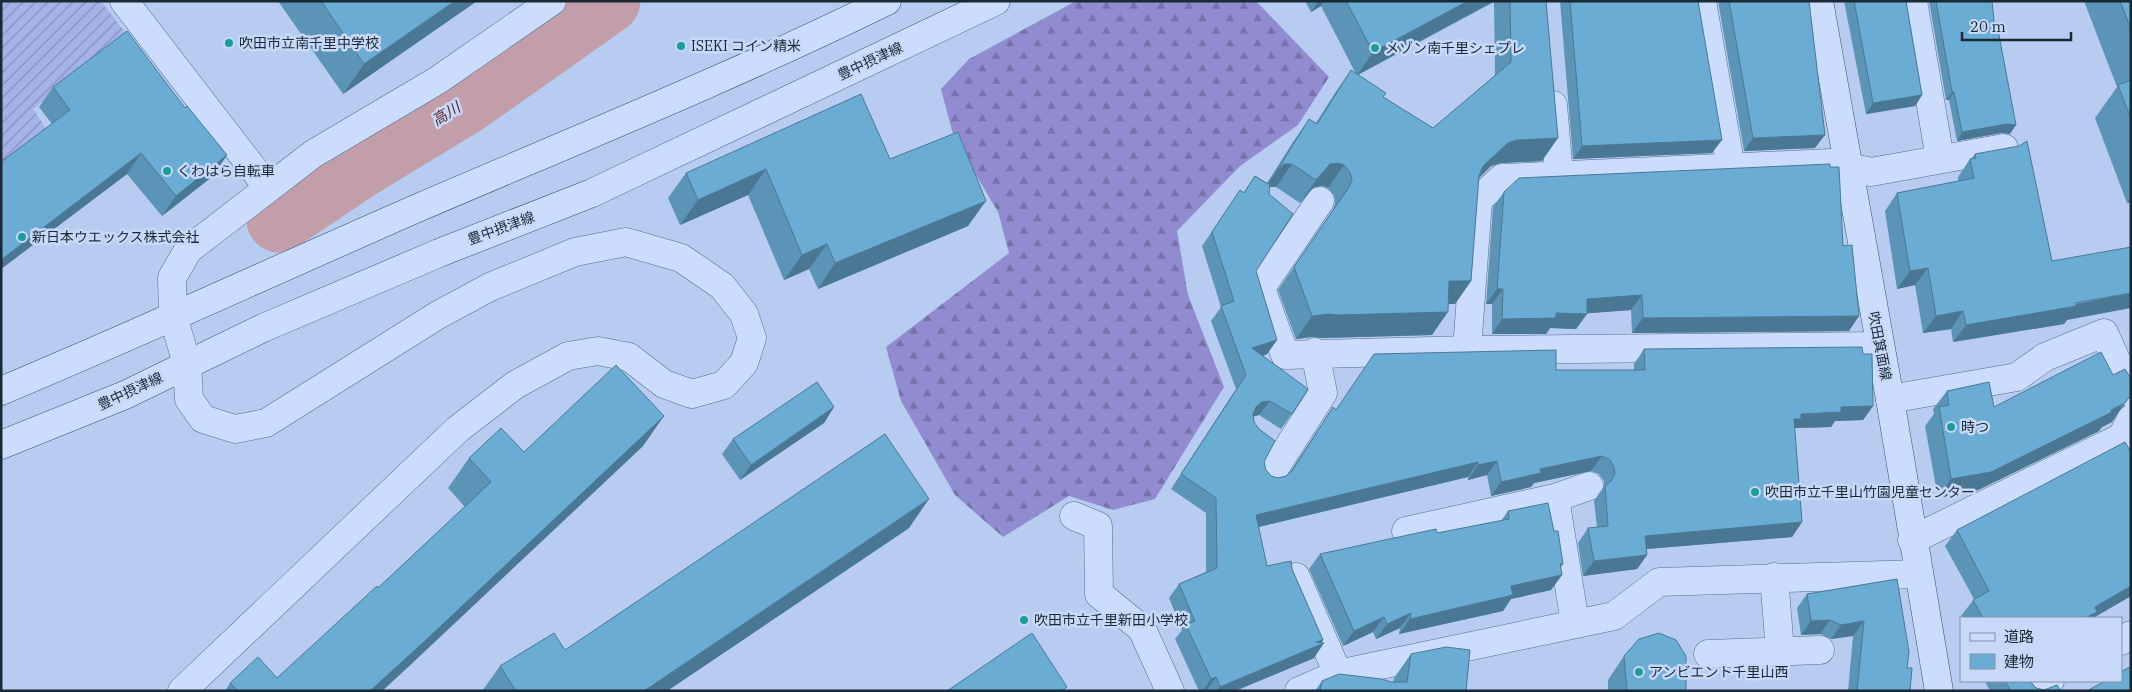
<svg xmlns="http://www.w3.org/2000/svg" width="2132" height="692" viewBox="0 0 2132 692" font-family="'IBM Plex Serif','Noto Sans JP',serif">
<defs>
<pattern id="farmland-furrows" width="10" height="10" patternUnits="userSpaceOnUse" patternTransform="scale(1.25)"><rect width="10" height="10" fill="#a5b2e8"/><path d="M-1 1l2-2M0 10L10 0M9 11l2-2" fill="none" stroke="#8691bd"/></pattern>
<pattern id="forest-firs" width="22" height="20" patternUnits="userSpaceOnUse" patternTransform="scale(1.25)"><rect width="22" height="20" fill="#918cd0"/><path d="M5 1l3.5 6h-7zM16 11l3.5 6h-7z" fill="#7672aa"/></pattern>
</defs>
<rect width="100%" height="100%" fill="#b8ccf2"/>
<polygon fill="url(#farmland-furrows)" points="1,1 101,1 128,36 33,109 48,131 1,166"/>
<polygon fill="url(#forest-firs)" points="1076,1 1256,1 1329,77 1298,125 1240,166 1177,231 1188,295 1224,387 1155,499 1113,510 1069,496 1003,537 955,495 901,401 886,347 1009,253 998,212 954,138 941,89 969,59"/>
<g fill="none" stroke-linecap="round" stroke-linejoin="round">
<polyline stroke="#c19eaa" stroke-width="65" points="279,220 358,167 465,102 608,1"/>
<g stroke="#526e89" stroke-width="29">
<g id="minor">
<polyline points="124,1 268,188"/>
<polyline points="1702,1 1731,168"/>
<polyline points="1913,1 1940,159"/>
<polyline points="1553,105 1559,175"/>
<polyline points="1320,201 1261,288 1285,355 1467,350"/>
<polyline points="1879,346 1467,350 1478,200 1502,178 1831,163 1871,172 2004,148"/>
<polyline points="1890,399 2017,377 2045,357 2104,333 2131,393"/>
<polyline points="1269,477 1323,393 1315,352"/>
<polyline points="1555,498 1575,623"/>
<polyline points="1074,516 1098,526 1099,594 1142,629 1170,691"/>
<polyline points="1406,531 1555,498 1589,486"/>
<polyline points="1912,540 2122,437 2131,419"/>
<polyline points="1296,577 1338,674"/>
<polyline points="1774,577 1780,651"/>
<polyline points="2121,641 2131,635"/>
<polyline points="1708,654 1820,650"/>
<polyline points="182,691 458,429 515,385 568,356 598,351 629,357 664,384 692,394 724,385 744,363 752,338 744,314 722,286 681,258 626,242 575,252 490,287 438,315 266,423 235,429 203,419 189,399 187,364 173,316 172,278 188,250 313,154 438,80 552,1"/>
<polyline points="1299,691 1338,674 1614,616 1659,582 1918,574"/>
<polyline points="2033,691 2050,681"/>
</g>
</g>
<g stroke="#36526a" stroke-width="29">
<g id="secondary">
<polyline points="1819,1 1890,399 1939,691"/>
<path d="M1,391C142,332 280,268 420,207C576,140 734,76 887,1"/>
<polyline points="1,445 125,395 263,328 439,253 592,193 996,1"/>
</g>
</g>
<use href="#minor" stroke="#cbdcfc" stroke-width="28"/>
<use href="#secondary" stroke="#cbdcfc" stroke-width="28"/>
</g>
<g fill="#5b94b6" fill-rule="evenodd">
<polygon points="278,1 477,1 343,94"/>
<path d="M1305,1H1546L1542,161L1501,163L1491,166L1478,179L1471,281L1455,304H1448L1432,335L1322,338L1312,337L1296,339L1278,290L1333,210L1335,203L1334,195L1328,188L1322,186L1314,187L1300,203L1276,187H1269L1256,271L1277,340L1267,354L1263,356L1292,414L1281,429L1259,415L1253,416L1254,422L1266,470L1271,476L1278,478L1286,476L1290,472L1333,407L1336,409L1556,370H1634V364L1644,349L1863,354L1873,406L1863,420L1835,421L1831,427L1794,428L1802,522L1792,537L1646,549L1647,555L1637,569L1583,576L1578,543L1588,528L1597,527L1594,501L1604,486V481L1599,474L1591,471L1534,483L1531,487L1491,496L1487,475L1468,480V477L1258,527L1267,566L1292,569L1323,640L1314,658L1235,691H1199L1175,639L1182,630L1169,598L1179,584L1206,572V513L1171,489L1236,389L1211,321L1221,307L1202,246L1240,190L1244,192L1255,176L1267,183L1293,142L1309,119L1316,123L1335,93L1351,70L1356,74L1321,6L1311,12ZM1494,2L1495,76L1433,128L1383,97L1358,75Z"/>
<polygon points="1560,1 1698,1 1712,153 1573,159"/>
<polygon points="1718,1 1809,1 1815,148 1744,151"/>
<polygon points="1844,1 1906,1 1922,95 1915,106 1866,114"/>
<polygon points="1929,1 1992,1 1995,31 2010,134 2001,133 1957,141 1949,100 1946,100"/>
<polygon points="2084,1 2131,1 2131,202 2127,203 2095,118 2117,87"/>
<polygon points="53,87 185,108 227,155 213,176 162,216 127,174 1,269 1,162 52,124 39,107"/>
<polygon points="1975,154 2052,261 2067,320 2064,324 1953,342 1951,329 1923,333 1915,285 1897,289 1885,211 1897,193 1958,181 1958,177 1970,159 1971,159"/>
<polygon points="890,159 968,226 818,289 809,269 784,280 748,195 680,225 668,198 686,173"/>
<polygon points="1504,192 1843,246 1849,331 1632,333 1631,310 1587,313 1576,329 1550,328 1546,334 1492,334 1492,304 1486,304 1493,207"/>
<polygon points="1947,391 1994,407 2112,422 2102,427 2099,431 1978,490 1938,498 1925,426 1934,414 1933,409"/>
<polygon points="834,407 824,423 740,480 722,454 733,439"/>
<polygon points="643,446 382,691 225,691 230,683 277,678 378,588 465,507 448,488 469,458 524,452"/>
<polygon points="1508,511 1561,567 1562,575 1551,590 1511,599 1503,611 1399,634 1400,628 1376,639 1373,632 1343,646 1309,569 1320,554 1437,533 1501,521"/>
<polygon points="909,528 667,691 482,691 500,666 565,650"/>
<polygon points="1957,530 2131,596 2093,618 1963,618 1961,616 1974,599 1945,546"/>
<polygon points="1897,579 1910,691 1848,691 1853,636 1831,639 1820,634 1801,635 1797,608 1807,594"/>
<polygon points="1411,654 1466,691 1315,691 1322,681 1393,682 1394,678"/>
<polygon points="1624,656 1686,691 1608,691 1608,680"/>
<polygon points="1985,681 2030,681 2036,688 2044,690 2061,691 1990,691"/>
</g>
<g fill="#4a7894">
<polygon points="455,1 477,1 343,94 364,64"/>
<polygon points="1318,1 1324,1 1321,6 1311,12"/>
<polygon points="1468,1 1494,1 1357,75 1373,52"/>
<polygon points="1952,92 1954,92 1949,100 1946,100"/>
<polygon points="1922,95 1915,106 1866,114 1873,103"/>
<polygon points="2007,124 2016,125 2010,134 2001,133 1957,141 1962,132"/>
<polygon points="1825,135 1815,148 1744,151 1753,138"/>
<polygon points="1558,138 1542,161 1501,163 1491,166 1467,189 1483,166 1508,143 1517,140"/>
<polygon points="1722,140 1712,153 1573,159 1582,146"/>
<polygon points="141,153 127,174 1,269 1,260"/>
<polygon points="227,155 213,176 162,216 176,196"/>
<polygon points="1338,163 1344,165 1328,188 1322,186 1314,187 1300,203 1316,180 1330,164"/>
<polygon points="1284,164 1292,164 1276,187 1267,187 1262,192 1278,169"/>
<polygon points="766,169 748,195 680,225 698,200"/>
<polygon points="2131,197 2131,202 2127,203"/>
<polygon points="986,201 968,226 818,289 835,263"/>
<polygon points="827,244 809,269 784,280 802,255"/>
<polygon points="1928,268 1915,285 1897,289 1910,271"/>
<polygon points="1449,281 1471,281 1455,304 1433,304"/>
<polygon points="1497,289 1503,289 1492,304 1486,304"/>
<polygon points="2131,293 2131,308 2067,320 2064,324 1953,342 1966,325"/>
<polygon points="1642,295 1631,310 1580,314 1587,314 1576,329 1550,328 1546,334 1492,334 1502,319 1556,313 1587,299"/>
<polygon points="1963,311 1951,329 1923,333 1936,316"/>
<polygon points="1448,312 1432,335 1322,338 1312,337 1296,339 1312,316 1329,314"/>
<polygon points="1859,316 1849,331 1632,333 1643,318"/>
<polygon points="1277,340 1267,354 1242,363 1252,348"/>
<polygon points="1270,401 1259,415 1252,417 1256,407 1262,402"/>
<polygon points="2125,403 2112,422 2102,427 2099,431 1978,490 1938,498 1951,479 2111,410"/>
<polygon points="1873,406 1863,420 1835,421 1831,427 1794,428 1794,419 1801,414 1841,407"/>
<polygon points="834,407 824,423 740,480 751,465"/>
<polygon points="664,416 643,446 405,670 382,691 370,691"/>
<polygon points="1602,456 1591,471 1534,483 1531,487 1491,496 1501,482 1540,469"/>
<polygon points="1497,461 1487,475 1468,480 1478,465"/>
<polygon points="1478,462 1468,477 1246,530 1256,515"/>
<polygon points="929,499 909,528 667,691 644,691"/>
<polygon points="1802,522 1792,537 1634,550 1645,536"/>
<polygon points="1647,555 1637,569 1583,576 1594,561"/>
<polygon points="1560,564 1563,564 1554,577 1562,575 1551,590 1511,599 1503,611 1399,634 1410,619 1511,586"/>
<polygon points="2131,586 2131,596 2093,618 2085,618 2095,607"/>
<polygon points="1411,613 1400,628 1376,639 1387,624"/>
<polygon points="1384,617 1373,632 1343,646 1354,631"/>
<polygon points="1830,620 1820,634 1801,635 1811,621"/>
<polygon points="1864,621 1853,636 1831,639 1841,625"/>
<polygon points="1323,640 1319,645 1324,643 1314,658 1235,691 1217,691 1220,687 1316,642"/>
<polygon points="1216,677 1206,691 1203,691 1211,679"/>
</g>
<g fill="#6aacd4" stroke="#4a7894">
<polygon points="321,1 455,1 364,64"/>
<polygon points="1346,1 1468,1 1373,52"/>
<polygon points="1510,1 1546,1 1558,138 1517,140 1508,143 1483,166 1479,176 1471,281 1449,281 1448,312 1338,315 1329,314 1312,316 1294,267 1349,187 1352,180 1350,172 1344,165 1338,163 1330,164 1316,180 1292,164 1284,164 1278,169 1309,119 1317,124 1351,70 1386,93 1383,97 1433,128 1511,62"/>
<polygon points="1570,1 1698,1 1722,140 1582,146"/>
<polygon points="1729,1 1809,1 1825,135 1753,138"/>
<polygon points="1854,1 1906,1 1922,95 1873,103"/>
<polygon points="1936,1 1992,1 1995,31 1998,30 2016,125 2007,124 1962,132 1954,92 1952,92"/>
<polygon points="2120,1 2131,1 2131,29"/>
<polygon points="127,31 185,108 187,106 227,155 176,196 141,153 1,260 1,162 70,110 53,87"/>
<polygon points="2131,80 2131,119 2118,85"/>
<polygon points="861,94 890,159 958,132 986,201 835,263 827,244 802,255 766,169 698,200 686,173"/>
<polygon points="2027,141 2052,261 2131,247 2131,293 2075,303 2077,306 1966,325 1963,311 1936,316 1928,268 1910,271 1897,193 1974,178 1970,159 1976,158 1975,154 2019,146"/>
<polygon points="1830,164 1830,167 1839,167 1843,246 1852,245 1859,316 1643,318 1642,295 1587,299 1587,314 1556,313 1556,318 1502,319 1503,289 1497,289 1504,192 1519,178"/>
<polygon points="1255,176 1268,184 1270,181 1269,194 1293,214 1256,271 1277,340 1252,348 1308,389 1292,414 1270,401 1262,402 1256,407 1253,414 1254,422 1259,429 1275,441 1264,462 1266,470 1271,476 1278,478 1286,476 1292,471 1333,407 1336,410 1374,354 1556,350 1556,370 1645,370 1644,349 1862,347 1863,354 1872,354 1873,406 1841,407 1841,412 1801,414 1801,419 1794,419 1802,522 1645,536 1647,555 1594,561 1588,528 1608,526 1605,486 1611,481 1615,474 1614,467 1610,460 1602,456 1540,469 1541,473 1501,482 1497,461 1478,465 1478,462 1256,515 1267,566 1291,561 1292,569 1323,640 1316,642 1324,643 1220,687 1216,677 1211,679 1186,625 1195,621 1179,584 1217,568 1216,498 1181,474 1246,375 1221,306 1234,301 1212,232 1240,190 1244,193"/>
<polygon points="2101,352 2113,375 2125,369 2131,379 2131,395 2125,403 2111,410 2112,412 1991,472 1951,479 1939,407 1949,405 1947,391 1989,382 1994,407"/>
<polygon points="616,365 664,416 426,640 370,691 238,691 230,683 258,657 277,678 377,586 378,588 491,482 469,458 501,428 524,452"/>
<polygon points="817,382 834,407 751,465 733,439"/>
<polygon points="885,434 929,499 644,691 516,691 500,666 554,633 565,650"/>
<polygon points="2125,442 2131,452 2131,586 2095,607 2097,612 2085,618 1983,618 1973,600 1989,591 1957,530"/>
<polygon points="1548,503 1554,531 1558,531 1563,564 1560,564 1562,575 1511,586 1513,595 1410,619 1411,613 1387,624 1384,617 1354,631 1320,554 1436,529 1437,533 1509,519 1508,511"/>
<polygon points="1897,579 1909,652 1907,668 1912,668 1910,691 1857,691 1864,621 1841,625 1830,620 1811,621 1807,594"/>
<polygon points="1032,633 1067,687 1061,691 947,691"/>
<polygon points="1659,633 1676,640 1686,656 1686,691 1627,691 1624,656 1639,639"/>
<polygon points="1446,647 1470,650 1466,691 1320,691 1322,681 1339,674 1382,679 1391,682 1407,682 1411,654"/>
<polygon points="2131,666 2131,691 2087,691 2105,681 2121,681 2121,672"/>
<polygon points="2005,681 2030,681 2036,688 2044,690 2057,685 2061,691 2011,691"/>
</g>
<g fill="#1d9d97" stroke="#c8d8f8" stroke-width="2">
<circle cx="229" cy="43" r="5"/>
<circle cx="681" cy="46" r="5"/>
<circle cx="1375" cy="48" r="5"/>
<circle cx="167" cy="171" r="5"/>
<circle cx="22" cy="237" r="5"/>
<circle cx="1951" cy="427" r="5"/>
<circle cx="1755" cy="492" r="5"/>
<circle cx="1024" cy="620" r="5"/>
<circle cx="1639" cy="672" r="5"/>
</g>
<g text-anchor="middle" stroke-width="5" stroke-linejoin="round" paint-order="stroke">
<g font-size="14" fill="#192936" stroke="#c8d8f8" text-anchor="start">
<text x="239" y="48">吹田市立南千里中学校</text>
<text x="691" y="51">ISEKI コイン精米</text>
<text x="1385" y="53">メゾン南千里シェプレ</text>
<text x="177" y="176">くわはら自転車</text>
<text x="32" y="242">新日本ウエックス株式会社</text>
<text x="1961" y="432">時つ</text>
<text x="1765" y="497">吹田市立千里山竹園児童センター</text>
<text x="1034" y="625">吹田市立千里新田小学校</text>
<text x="1649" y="677">アンビエント千里山西</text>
</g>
<g font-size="14" fill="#192936" stroke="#c8d8f8">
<text transform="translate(870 61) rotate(-25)" y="5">豊中摂津線</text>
<text transform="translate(501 228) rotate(-20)" y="5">豊中摂津線</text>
<text transform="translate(1880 346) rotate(79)" y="5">吹田箕面線</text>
<text transform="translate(130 391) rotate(-25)" y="5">豊中摂津線</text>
</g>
<g font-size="15" font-style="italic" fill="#57262b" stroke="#c8d8f8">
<text transform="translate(446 114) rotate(-32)" y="5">高川</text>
</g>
</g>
<rect width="2132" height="692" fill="none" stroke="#192936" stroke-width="5"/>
<rect x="1960" y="617" width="162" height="65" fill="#c8d8f8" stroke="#8292aa"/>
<rect x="1970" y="633" width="25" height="8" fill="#cbdcfc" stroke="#8292aa"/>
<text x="2004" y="642" font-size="15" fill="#192936">道路</text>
<rect x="1970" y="654" width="25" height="15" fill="#6aacd4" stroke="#8292aa"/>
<text x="2004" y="667" font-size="15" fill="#192936">建物</text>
<path d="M1962 32v8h109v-8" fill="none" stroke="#192936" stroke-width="2.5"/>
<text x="1970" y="32" font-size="15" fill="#192936" stroke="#c8d8f8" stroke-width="4" paint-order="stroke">20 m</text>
</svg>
